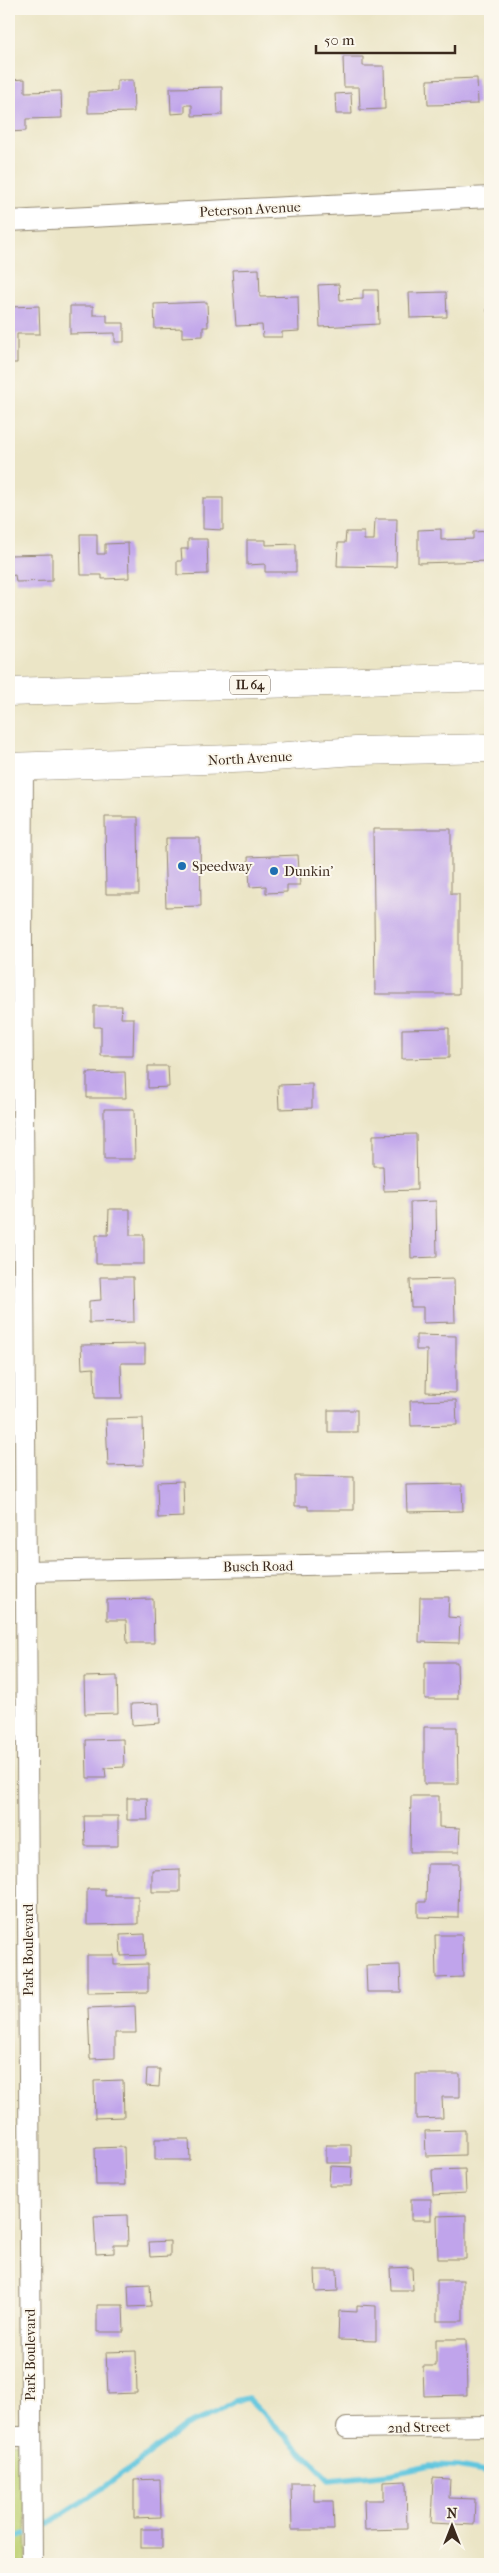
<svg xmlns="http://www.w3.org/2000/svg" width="499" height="2573" viewBox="0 0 499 2573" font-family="'IM FELL French Canon',serif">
<rect width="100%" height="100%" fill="#fbf7ec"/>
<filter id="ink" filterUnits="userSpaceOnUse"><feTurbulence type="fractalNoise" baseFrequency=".02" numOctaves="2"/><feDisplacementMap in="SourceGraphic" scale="10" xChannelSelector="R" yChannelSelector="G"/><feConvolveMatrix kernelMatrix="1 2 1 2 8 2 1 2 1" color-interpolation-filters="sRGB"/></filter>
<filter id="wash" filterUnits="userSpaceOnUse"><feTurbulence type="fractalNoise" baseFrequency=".0096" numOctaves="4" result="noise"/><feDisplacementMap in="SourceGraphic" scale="20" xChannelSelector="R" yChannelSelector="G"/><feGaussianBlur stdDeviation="1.12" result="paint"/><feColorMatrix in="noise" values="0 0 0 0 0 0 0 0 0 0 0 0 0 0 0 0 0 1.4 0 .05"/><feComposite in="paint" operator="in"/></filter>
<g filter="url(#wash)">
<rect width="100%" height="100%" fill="#ebe5c6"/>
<polygon fill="#bfd174" stroke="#7d7e49" points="25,2442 27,2564 9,2564 9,2443"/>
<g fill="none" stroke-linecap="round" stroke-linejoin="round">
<g stroke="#61c6de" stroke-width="5.5">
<polyline points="44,2526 106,2486 185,2426 216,2413 235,2401 248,2398 329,2480 391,2474 430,2466 457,2467 490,2473"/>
<polyline points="9,2539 25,2534"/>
</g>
</g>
<g id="blocks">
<g fill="#c0a4eb">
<polygon points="343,57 363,57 363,66 384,66 385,109 360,110 359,87 344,87"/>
<polygon points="477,78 478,104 428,105 427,80"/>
<polygon points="25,79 25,92 61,91 62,118 26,119 26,131 9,132 9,80"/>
<polygon points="117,80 133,80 134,112 88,113 88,92 117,91"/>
<polygon points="222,87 222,115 192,116 192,105 185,105 185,113 171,114 170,88"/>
<polygon points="351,93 352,114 336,114 335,94"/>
<polygon points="259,269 260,297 298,296 299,331 282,332 282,337 263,337 262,325 236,326 232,270"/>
<polygon points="339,284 340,300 363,299 363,290 378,290 379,324 320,327 318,285"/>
<polygon points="446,292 447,317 410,318 409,293"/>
<polygon points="486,292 490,292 490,312 487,312"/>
<polygon points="207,302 208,327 203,327 203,336 182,337 182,328 155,329 154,304"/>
<polygon points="39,306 40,334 17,334 17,363 9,363 9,307"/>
<polygon points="70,306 93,306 93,315 107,315 107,323 124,323 124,342 115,342 115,333 70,334"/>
<polygon points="203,498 223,498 223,530 203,529"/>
<polygon points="375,519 397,519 396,567 337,566 338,543 345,543 346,532 364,532 364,540 374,540"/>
<polygon points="441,529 441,540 473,539 473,532 490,531 490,561 418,563 418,530"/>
<polygon points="80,534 97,534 97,554 105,554 105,544 128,543 129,578 102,579 102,575 81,575"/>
<polygon points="188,539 207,539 208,574 177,575 177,561 182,561 181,549 188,549"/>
<polygon points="247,540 266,540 266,545 296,544 296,572 265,572 265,564 247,565"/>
<polygon points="52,554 52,581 16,582 15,575 9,576 9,555"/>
<polygon points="105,817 138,817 139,894 106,894"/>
<polygon points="373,829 451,829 451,894 459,894 459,994 375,994"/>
<polygon points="166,838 200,838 201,906 166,907 164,847 166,845"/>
<polygon points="298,855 300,885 287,885 287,892 266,893 266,886 250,887 248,857"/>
<polygon points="94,1006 122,1006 121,1018 134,1018 133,1056 101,1056 101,1027 94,1027"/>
<polygon points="449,1028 449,1058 402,1059 402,1029"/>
<polygon points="148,1066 168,1066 169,1087 148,1088"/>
<polygon points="125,1072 126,1098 87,1098 87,1073"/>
<polygon points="312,1084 312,1108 279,1109 278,1085"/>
<polygon points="104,1109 134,1109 135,1159 104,1159"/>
<polygon points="416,1134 417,1190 384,1191 383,1166 373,1166 373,1135"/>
<polygon points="436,1201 437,1257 411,1258 410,1202"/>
<polygon points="109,1209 130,1209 130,1235 144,1235 144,1264 96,1264 96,1235 108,1235"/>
<polygon points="100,1277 133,1277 134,1322 89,1323 89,1301 101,1300"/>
<polygon points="454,1279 455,1322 423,1323 423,1307 411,1307 410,1280"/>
<polygon points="416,1335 456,1336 456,1393 426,1392 427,1350 416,1350"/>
<polygon points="145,1344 145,1363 121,1363 122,1398 95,1398 94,1368 82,1369 81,1345"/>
<polygon points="456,1400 457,1425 411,1426 410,1401"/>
<rect x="328" y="1410" width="29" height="22"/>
<polygon points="143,1418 144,1465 108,1466 106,1419"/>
<polygon points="295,1476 354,1477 354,1510 308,1510 308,1506 295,1506"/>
<polygon points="183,1481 184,1517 158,1518 157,1482"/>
<polygon points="462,1484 463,1511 407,1512 406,1485"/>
<polygon points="420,1597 449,1597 448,1617 460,1618 459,1643 419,1642"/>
<polygon points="153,1599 154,1643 127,1643 126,1620 107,1620 107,1600"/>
<polygon points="425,1662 457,1662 458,1699 425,1699"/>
<polygon points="117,1676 118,1713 85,1714 84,1677"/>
<polygon points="159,1703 160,1723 132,1725 131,1704"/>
<polygon points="424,1727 457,1727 458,1784 424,1784"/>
<polygon points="123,1739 124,1767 105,1768 106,1778 87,1778 86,1740"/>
<polygon points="411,1796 439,1796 439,1827 460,1828 459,1852 410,1852"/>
<polygon points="127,1798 147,1798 148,1820 127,1820"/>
<polygon points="84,1816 118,1816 118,1846 85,1846"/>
<polygon points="427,1864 459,1864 458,1918 418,1917 418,1902 426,1902"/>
<polygon points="180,1869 180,1892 152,1892 152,1870"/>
<polygon points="87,1889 105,1889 105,1896 138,1896 138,1924 87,1925"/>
<polygon points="145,1934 146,1955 121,1956 120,1935"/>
<polygon points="435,1935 462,1935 463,1977 436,1978"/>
<polygon points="87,1955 114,1955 114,1965 148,1964 148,1992 87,1993"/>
<polygon points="400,1965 401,1992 367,1992 366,1966"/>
<polygon points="135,2006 136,2033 115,2033 115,2058 90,2059 88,2008"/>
<polygon points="147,2069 160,2069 159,2087 146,2086"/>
<polygon points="416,2074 460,2074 460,2097 442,2097 443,2118 416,2119"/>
<polygon points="123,2080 124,2117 95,2118 94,2081"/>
<polygon points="465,2130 465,2155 426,2156 425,2131"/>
<polygon points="155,2139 189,2139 190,2160 155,2160"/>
<rect x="326" y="2145" width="25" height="18"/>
<polygon points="124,2147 125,2185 96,2185 95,2148"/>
<polygon points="330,2166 352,2167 351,2186 329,2186"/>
<polygon points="465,2169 466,2193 433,2195 432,2170"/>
<rect x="411" y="2199" width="20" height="21"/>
<polygon points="127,2215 128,2245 114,2245 114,2253 96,2254 94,2216"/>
<polygon points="466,2215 466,2259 438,2259 437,2216"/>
<polygon points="170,2241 170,2256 150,2257 149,2242"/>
<polygon points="412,2267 413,2290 391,2290 390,2268"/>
<polygon points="315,2270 337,2270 338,2291 316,2292"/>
<rect x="437" y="2280" width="26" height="41"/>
<polygon points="150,2284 151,2306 129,2307 128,2285"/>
<polygon points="97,2305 123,2305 124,2332 97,2332"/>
<polygon points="357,2305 376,2306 376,2341 338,2340 339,2311 357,2312"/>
<polygon points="436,2339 466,2339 467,2395 424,2396 423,2366 436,2366"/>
<polygon points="136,2351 137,2393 108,2394 106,2352"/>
<polygon points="433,2478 450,2479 449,2498 475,2499 474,2525 431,2523"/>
<polygon points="160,2479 161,2517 134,2518 134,2480"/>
<polygon points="406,2481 407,2529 365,2530 364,2500 384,2500 384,2482"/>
<polygon points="291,2483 314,2483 314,2501 333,2501 334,2530 292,2530"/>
<rect x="141" y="2529" width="21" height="19"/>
</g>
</g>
</g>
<g filter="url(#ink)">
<use href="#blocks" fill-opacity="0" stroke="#938872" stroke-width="1"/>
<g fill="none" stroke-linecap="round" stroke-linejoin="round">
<g stroke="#938872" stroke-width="22">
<g id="minor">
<polyline points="9,221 490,197"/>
<polyline points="23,767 22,939 32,2564"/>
<polyline points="26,1571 490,1561"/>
<polyline points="347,2428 490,2426"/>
<polyline points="9,2437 30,2437"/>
</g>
</g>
<g stroke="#938872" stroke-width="29">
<g id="primary">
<polyline points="9,692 490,677"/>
<polyline points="9,767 260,758 356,751 490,748"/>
</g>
</g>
<use href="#minor" stroke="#fff" stroke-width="20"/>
<use href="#primary" stroke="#fff" stroke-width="28"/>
</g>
</g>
<g fill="#1f6fb2" stroke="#fbf7ec" stroke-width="2">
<circle cx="182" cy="866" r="5"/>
<circle cx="274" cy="871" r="5"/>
</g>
<g text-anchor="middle" stroke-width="4" stroke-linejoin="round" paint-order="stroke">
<rect fill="#fbf7ec" stroke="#75685c" stroke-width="1" x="230" y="675.5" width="40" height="19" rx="4"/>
<g font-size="12" font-weight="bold" fill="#3b2a1e">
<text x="250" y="689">IL 64</text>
</g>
<g font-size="14" fill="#3b2a1e" stroke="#fbf7ec">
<text transform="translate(250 209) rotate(-3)" y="5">Peterson Avenue</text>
<text transform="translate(250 758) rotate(-3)" y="5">North Avenue</text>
<text transform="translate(258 1566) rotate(-1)" y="5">Busch Road</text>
<text transform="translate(28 1950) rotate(-90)" y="5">Park Boulevard</text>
<text transform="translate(30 2355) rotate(-90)" y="5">Park Boulevard</text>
<text transform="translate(419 2427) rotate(-1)" y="5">2nd Street</text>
</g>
<g font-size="14" fill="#3b2a1e" stroke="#fbf7ec" text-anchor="start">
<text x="192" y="871">Speedway</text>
<text x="284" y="876">Dunkin'</text>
</g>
</g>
<rect width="499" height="2573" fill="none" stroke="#fbf7ec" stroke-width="30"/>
<g transform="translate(452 2526)" stroke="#fbf7ec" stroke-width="4" paint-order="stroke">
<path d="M0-4L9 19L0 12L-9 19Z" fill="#3b2a1e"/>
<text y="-8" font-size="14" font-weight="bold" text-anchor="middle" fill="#3b2a1e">N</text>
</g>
<path d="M316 45v8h139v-8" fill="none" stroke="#3b2a1e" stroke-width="2.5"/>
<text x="324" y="45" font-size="15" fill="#3b2a1e" stroke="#fbf7ec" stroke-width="4" paint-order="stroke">50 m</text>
</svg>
